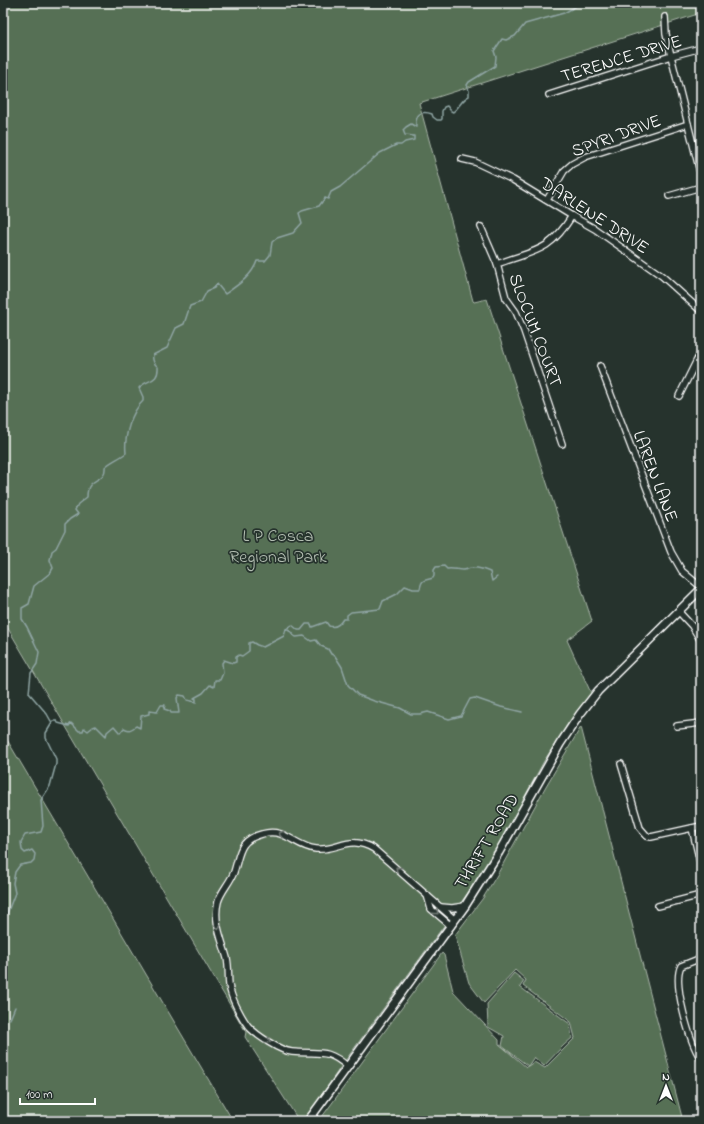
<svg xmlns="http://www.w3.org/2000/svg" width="704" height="1124" viewBox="0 0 704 1124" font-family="'Indie Flower',sans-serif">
<rect width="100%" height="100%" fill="#26332d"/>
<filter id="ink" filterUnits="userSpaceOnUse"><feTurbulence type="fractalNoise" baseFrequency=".025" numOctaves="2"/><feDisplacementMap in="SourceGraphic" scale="8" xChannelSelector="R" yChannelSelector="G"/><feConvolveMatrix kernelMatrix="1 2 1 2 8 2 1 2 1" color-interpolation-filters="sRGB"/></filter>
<g filter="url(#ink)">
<g fill="#566f54" stroke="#aab7aa">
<polygon points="3,3 701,3 701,13 419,103 473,301 474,302 487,299 592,621 567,640 591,693 569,722 544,761 497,848 473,886 342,1065 313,1108 301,1121 299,1121 245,1037 246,1032 3,620"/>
<polygon points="581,727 683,1121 319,1121 442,953 444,955 453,991 499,1040 499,1044 526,1067 528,1066 502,1046 504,1036 488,1027 487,1004 514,973 524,981 520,987 570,1024 572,1038 563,1046 544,1066 534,1057 528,1066 534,1062 545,1068 575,1038 571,1022 523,986 526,980 515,970 484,1003 469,983 455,935 483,898 497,875 546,786"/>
<polygon points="3,733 233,1121 3,1121"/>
</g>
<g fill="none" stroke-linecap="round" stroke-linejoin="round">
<g stroke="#90a6a5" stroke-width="1.5">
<polyline points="286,629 293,633 293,635 296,637 304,636 311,641 316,640 321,646 328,649 331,654 335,656 342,667 348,685 358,695 374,701 400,708 411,714 420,714 428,712 449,719 461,716 470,699 475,698 501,707 522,712"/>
<path d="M51,722L53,721H57L58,723L69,726L71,723L79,731H83L84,728L88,731L93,727L96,726L106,736L107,732L114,726L120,733L124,728C129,731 131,730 136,726L140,728L141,716L149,714V711L157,712L161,705H165L164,709L170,711L171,713H179L177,698L179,695L185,696L187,700L196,702V699L194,698L203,693L210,685L214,687L215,680H220L223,673L222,663L224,660L233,663L236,662V657L239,655L242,656L249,651V643L252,642L257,645L263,647L284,636L286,629L292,625L298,630H301L306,624H311L312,627L326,622L329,626C335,628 340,624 343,619H347V615L351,612L380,609L383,601L397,594L405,586L413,589H420C422,578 424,581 433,578L434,576V570L436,567L444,566L447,569C453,568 457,570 463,570C467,570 468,568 472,568C478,567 485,570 490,572L492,581L497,577"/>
<path d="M3,924L15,893L13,883L15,872L20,865L31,863L34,860L35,854L32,850L25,853L22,850L21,842L25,835L41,832L43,826L41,800L50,786L56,764V759L46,738V733L52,723L47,714L29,693L31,673L37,664L39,652L27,627L22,619V608L29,604L34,586L50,573L53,568L50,560L52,551L56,548L65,530V524L70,519L78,514L75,510L78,504L87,497C87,492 88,487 91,484C97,478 106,478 105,467C110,462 120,458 126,453C124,437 131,412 143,401V397L139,388C146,379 159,383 158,367C154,364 152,360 153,355L167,348L176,328L184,324L190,306L201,302L207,291L214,288L217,284L225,294C238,285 252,276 257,261H265L270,255L272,242L277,238L293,233L302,223L299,213L302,211L319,206L325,198L328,199L331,192L340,187L380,153L396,145H401L405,142L414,140V136L405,135L403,130L406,127L411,124L416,127C415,114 421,110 432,114L433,117L437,120H441L442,119V111L444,107L447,106L451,111L453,112C460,107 461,100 469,96V91L467,85L469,82L495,66L496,57L494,51L502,39L506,40L515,36L525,24L564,13L582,3"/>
<polyline points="10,1019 15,1007"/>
<polyline points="3,1021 4,1021"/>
</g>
<g stroke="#fff" stroke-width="8">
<g id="minor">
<polyline points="665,17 666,34 671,56 701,176"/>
<polyline points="549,95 671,56 701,48"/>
<polyline points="462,159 475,162 513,180 572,216 595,229 662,276 701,311"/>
<polyline points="669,196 701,187"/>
<polyline points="547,200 564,171 572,164 585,157 688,124"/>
<polyline points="481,227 497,264 506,298 516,312 524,331 562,444"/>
<path d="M497,264C534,250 548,254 572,216"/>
<polyline points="600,366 671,552 682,571 701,587"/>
<polyline points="679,396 701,352"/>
<polyline points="679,612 692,626 701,641"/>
<polyline points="677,726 701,723"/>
<polyline points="621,764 640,828 647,836 651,837 701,826"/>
<polyline points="692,828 701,866"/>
<polyline points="427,895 431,909 451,926"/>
<polyline points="658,906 701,895"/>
<polyline points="441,907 452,908 465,906"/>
<path d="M701,958L681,966C672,983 690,1043 701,1059"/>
<path d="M348,1067C326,1047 318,1055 292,1052C280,1051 256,1035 248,1026C240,1015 231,998 229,985C228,976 229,967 227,958C222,940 213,921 218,902C221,891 230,883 234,872C240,854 238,840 262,834C285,827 295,847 316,849C339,851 349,834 374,849L455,920"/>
</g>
</g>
<g stroke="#fff" stroke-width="10">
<polyline id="tertiary" points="308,1121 465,906 499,852 560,744 580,714 598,691 701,589"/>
</g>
<use href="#minor" stroke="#26332d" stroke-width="5.5"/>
<use href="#tertiary" stroke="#26332d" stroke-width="7"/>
</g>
<defs><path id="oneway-chevron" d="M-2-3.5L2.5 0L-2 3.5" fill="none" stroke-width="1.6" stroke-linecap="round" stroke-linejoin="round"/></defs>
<g stroke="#727a76">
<use href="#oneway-chevron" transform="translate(281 834) rotate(-165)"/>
<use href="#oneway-chevron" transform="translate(398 869) rotate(-138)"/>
<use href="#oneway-chevron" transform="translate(436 912) rotate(43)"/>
<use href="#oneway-chevron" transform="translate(218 927) rotate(83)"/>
<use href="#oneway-chevron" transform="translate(268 1041) rotate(34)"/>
</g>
</g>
<g text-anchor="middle" stroke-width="3.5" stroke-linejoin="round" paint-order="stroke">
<g font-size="18" fill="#fff" stroke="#26332d">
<text transform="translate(621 58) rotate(-17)" y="6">TERENCE DRIVE</text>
<text transform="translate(616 135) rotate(-20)" y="6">SPYRI DRIVE</text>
<text transform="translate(595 215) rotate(33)" y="6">DARLENE DRIVE</text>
<text transform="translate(536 330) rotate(69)" y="6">SLOCUM COURT</text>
<text transform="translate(656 476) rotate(69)" y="6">LAREN LANE</text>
<text transform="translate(486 841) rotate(-59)" y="6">THRIFT ROAD</text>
</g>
<g font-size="18" fill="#b3beb2" stroke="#26332d">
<text x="278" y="541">L P Cosca<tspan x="278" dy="21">Regional Park</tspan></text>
</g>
</g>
<rect width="704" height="1124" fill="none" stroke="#26332d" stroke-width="16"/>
<rect x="8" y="8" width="688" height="1108" fill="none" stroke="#fff" stroke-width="1.5" filter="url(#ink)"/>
<g transform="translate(666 1086)" stroke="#26332d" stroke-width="3" paint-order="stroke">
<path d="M0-3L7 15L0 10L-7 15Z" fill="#ffffff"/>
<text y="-6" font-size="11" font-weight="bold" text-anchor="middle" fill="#ffffff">N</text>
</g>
<path d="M20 1098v6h75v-6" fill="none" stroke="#ffffff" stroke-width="2"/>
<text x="26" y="1098" font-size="12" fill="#ffffff" stroke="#26332d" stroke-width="3" paint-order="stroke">100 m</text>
</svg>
